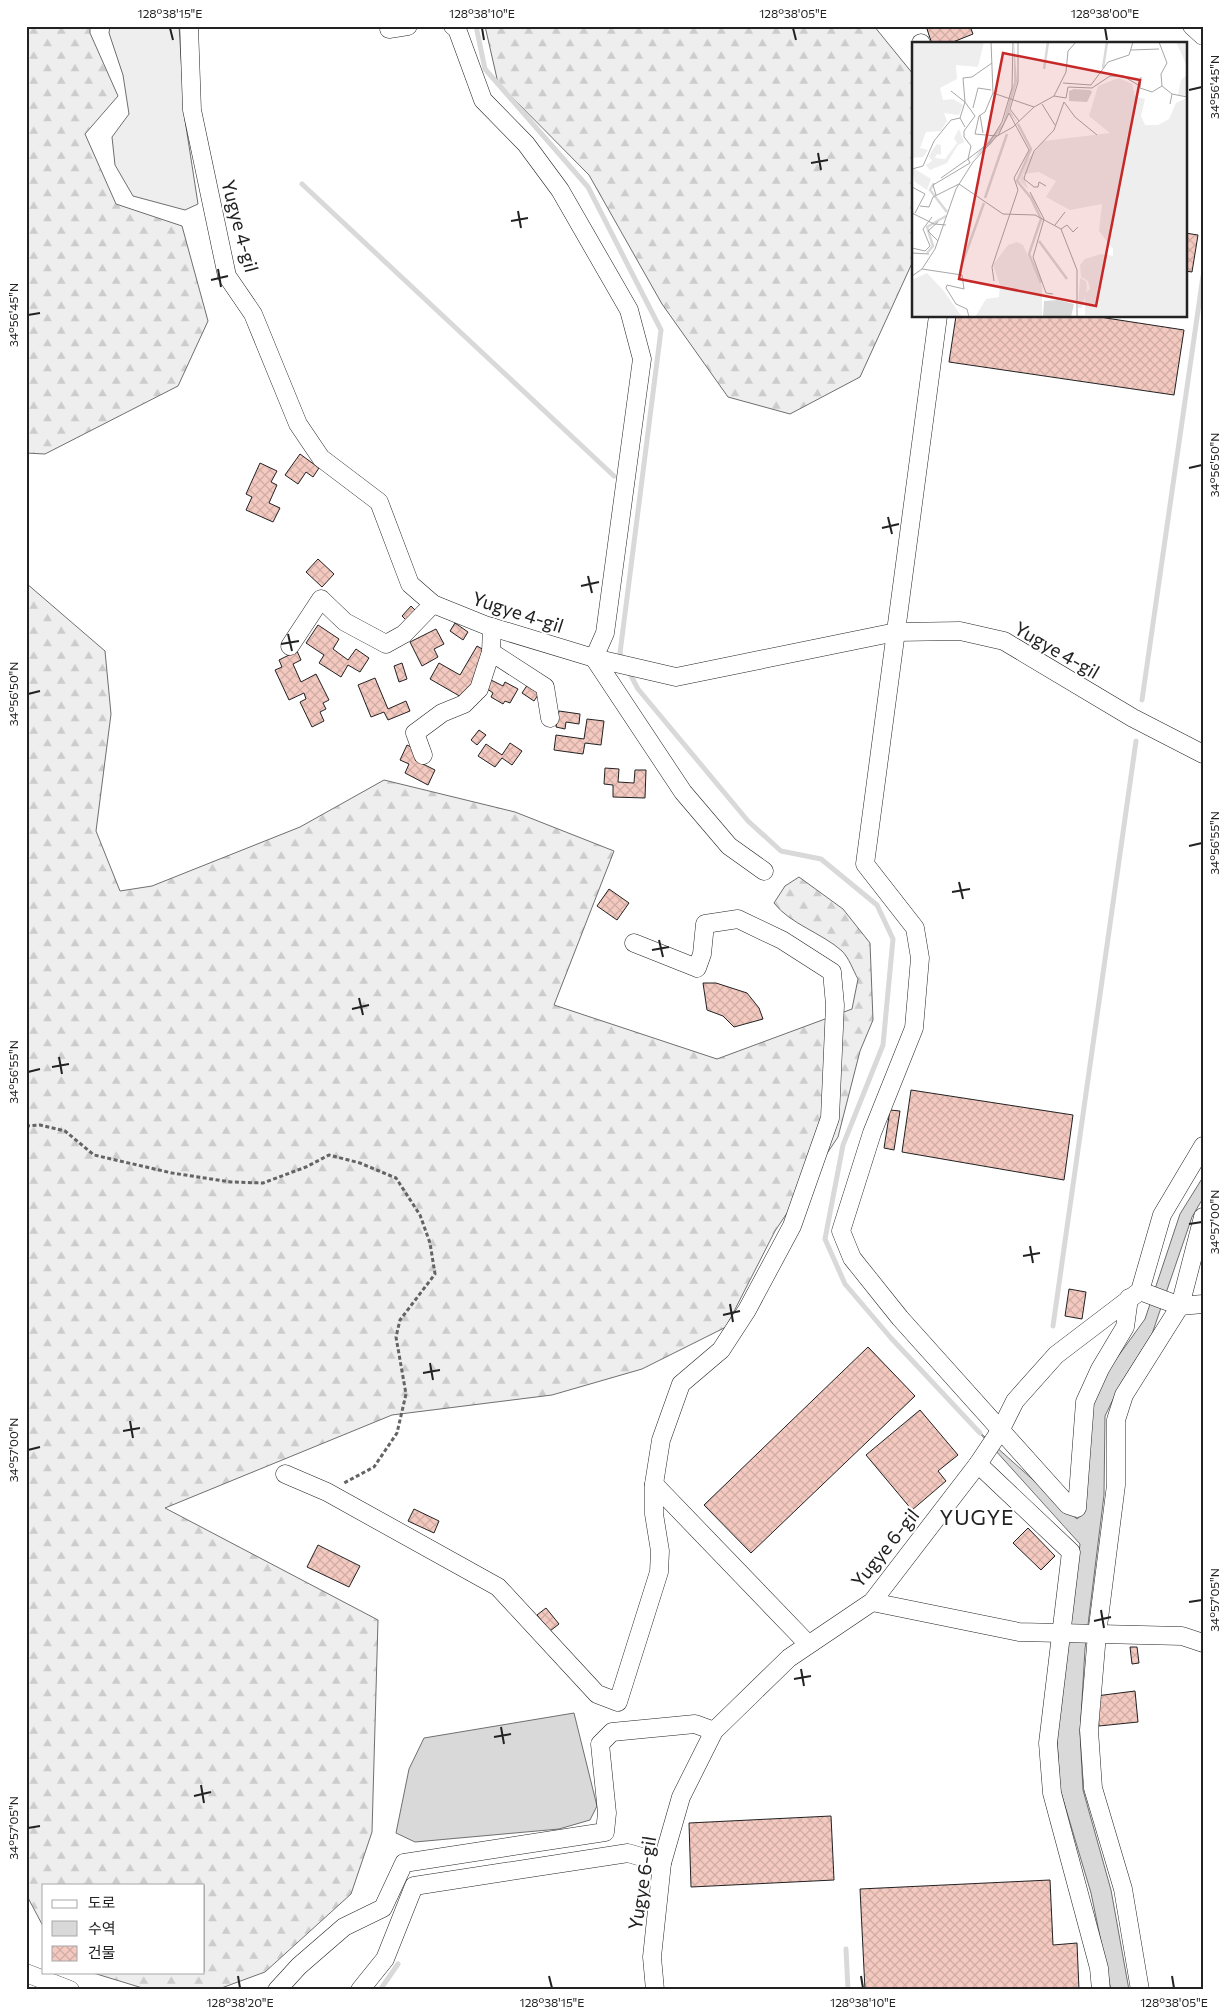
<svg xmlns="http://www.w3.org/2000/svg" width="1229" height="2016" viewBox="0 0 1229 2016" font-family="Commissioner,'Noto Sans KR',sans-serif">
<defs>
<pattern id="forest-firs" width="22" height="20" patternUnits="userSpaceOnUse" patternTransform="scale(1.25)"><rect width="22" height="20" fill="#eee"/><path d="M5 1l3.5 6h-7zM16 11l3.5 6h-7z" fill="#ccc"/></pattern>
<pattern id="building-cross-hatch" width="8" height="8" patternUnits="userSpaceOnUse" patternTransform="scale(1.25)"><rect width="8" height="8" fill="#f3c9c0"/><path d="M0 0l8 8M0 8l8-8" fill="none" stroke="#d0aca5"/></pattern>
</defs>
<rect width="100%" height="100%" fill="#fff"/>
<polygon fill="#eee" stroke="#6f6f6f" points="110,26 179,26 185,120 198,204 185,210 133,196 115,165 112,137 129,114 123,75 109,33"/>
<g fill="url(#forest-firs)" stroke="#6f6f6f">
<polygon points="26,26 90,26 90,33 118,96 85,134 116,204 182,226 208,321 178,386 45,454 26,453"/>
<polygon points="485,26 874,26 913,74 913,261 860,377 790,414 728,397 662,304 589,175 498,83"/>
<path d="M26,583L105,651L111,714L96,831L120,891L152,886L300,827L384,780L515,812L614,851L554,1005L717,1059L852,1009L858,979C853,970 849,958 842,951C822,933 790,924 774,903L785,886L799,877L843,909L870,943L873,1020L860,1051L838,1137L775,1231L726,1327L642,1369L552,1395L392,1415L165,1508L378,1620L372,1832L351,1894L265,1972L216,1990H149L90,1972H204V1885H44V1928L26,1894Z"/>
</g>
<g fill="#d9d9d9" stroke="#6f6f6f">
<polygon points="1203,1177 1203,1198 1192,1217 1152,1334 1121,1383 1105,1416 1104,1495 1085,1649 1080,1733 1083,1790 1111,1890 1129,1990 1111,1990 1091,1893 1060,1789 1057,1738 1080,1544 976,1429 1077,1519 1084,1513 1090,1409 1106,1373 1145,1319 1180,1214"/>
<polygon points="574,1713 597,1806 590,1820 559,1829 415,1842 396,1833 409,1769 424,1738"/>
</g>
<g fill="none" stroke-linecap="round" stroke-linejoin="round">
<g stroke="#d9d9d9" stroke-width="5">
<polyline points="476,26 485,69 588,187 661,330 620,653 623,660"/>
<polyline points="302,184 614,476"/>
<polyline points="628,670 638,689 748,821 781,851 821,859 877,905 893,939 883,1045 843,1145 825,1239 845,1284 891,1338 980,1433"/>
<polyline points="1142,700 1203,276"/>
<polyline points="1053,1326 1136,741"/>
<polyline points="846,1949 848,1990"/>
<polyline points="380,1990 398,1964"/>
</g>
</g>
<g fill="url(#building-cross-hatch)" stroke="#222">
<polygon points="934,26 970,26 973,34 948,44 932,44 927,29"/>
<polygon points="1185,233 1198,235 1192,272 1185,271"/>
<polygon points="956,316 1093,316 1184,330 1174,395 949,362"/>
<polygon points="300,454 319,468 313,477 306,472 298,484 285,475"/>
<polygon points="260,463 277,471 271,482 277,485 269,503 280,508 273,522 246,510 252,497 246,494"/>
<polygon points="318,559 334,574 322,587 306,572"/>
<polygon points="411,606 417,612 407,621 402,616"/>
<polygon points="455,623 468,632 463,640 450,631"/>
<polygon points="318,625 339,639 333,649 348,660 356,649 369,658 360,672 348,665 341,677 319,663 324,655 306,643"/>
<polygon points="436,629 444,644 434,649 438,657 422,666 410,642"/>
<polygon points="477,646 484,650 475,686 463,698 430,679 439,663 460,675"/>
<polygon points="297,651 301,660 293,664 301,682 316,674 329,700 323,703 326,709 320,712 324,721 312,727 300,702 306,699 304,693 289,700 275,670 282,667 279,660"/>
<polygon points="402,663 407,679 399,682 394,666"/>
<polygon points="375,678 388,709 406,701 410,711 388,720 384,712 371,717 358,685"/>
<polygon points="491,680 503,686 505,682 518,689 510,703 505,701 503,704 491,697 493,693 486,688"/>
<polygon points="528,684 540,692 534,701 522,693"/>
<polygon points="559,711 580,714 579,724 566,722 565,729 556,727"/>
<polygon points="587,719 604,721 601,745 585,743 583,754 554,750 556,735 584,739"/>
<polygon points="479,730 486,735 477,745 471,740"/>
<polygon points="510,743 522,751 512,765 502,758 495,767 478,756 486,744 502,755"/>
<polygon points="407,745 419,751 415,760 435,770 428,785 405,773 409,764 400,760"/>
<polygon points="605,768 619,769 618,782 634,783 635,770 646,770 645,798 613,797 613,785 604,784"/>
<polygon points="609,889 629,903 617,920 597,906"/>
<polygon points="703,983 716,983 747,993 759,1008 763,1019 734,1027 723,1016 707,1010"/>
<polygon points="911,1090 1073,1115 1064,1180 902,1152"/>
<polygon points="890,1110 900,1111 894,1150 884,1148"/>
<polygon points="1069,1289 1086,1292 1082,1319 1065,1316"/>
<polygon points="868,1347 915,1396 751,1553 704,1505"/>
<polygon points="920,1410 958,1455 938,1471 946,1481 912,1510 866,1455"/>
<polygon points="414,1509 439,1521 434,1533 408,1521"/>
<polygon points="1028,1528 1055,1556 1041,1570 1013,1543"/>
<polygon points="318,1545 360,1566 349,1587 307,1567"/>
<polygon points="546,1608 559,1624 550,1631 537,1615"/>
<polygon points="1130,1647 1137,1647 1139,1663 1132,1664"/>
<polygon points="1135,1691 1138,1722 1099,1726 1096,1696"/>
<polygon points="831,1816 834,1880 691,1887 689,1823"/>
<polygon points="1050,1880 1053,1945 1077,1943 1079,1990 865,1990 860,1889"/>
</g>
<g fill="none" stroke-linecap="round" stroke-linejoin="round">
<g stroke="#222" stroke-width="19">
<g id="minor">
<polyline points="189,26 192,110 227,276 253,314 298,424 321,458 379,502 410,584 433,604 485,625 594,658 676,677 896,632 960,631 1004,641 1133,718 1203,754"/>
<polyline points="453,26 457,29 483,100 526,144 560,190 629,310 642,359 605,633 594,658"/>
<polyline points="1192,26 1203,36"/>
<polyline points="389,29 408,26"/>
<polyline points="921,43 921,44"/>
<polyline points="938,316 865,864 915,928 920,958 914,1028 872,1133 841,1231 852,1258 900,1318 1068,1505 1077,1508 1085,1402 1100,1369 1125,1327 1129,1298"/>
<polyline points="290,646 321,599 345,622 386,644 404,634 433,604"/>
<polyline points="491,652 545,687 550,718"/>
<polyline points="594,658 683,792 729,846 764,871"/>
<polyline points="423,755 415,733 442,713 464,704 479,689 491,652 492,627"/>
<polyline points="1140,1291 1180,1306 1203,1304"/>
<polyline points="978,1464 1071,1552 1048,1743 1052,1793 1099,1968 1101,1990"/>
<polyline points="285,1474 327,1492 498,1587 597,1694 618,1702 659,1572 660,1551 654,1514 654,1484 661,1440 681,1384 721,1350 747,1310 792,1226 830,1118 835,1005 832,972 782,940 738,919 705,924 702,954 697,968 634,943"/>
<polyline points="654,1484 808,1644"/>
<polyline points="872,1602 1019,1632 1182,1636 1203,1643"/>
<polyline points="26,1973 70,1990"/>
<polyline points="277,1990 299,1966 344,1927 383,1908 404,1863 605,1832 607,1813 600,1744 612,1732 695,1724 714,1731"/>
<polyline points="360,1990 385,1959 414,1886 628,1853 662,1863"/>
<polyline points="655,1990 652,1957 662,1863 681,1797 714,1731 789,1658 872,1602 978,1464 1000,1431 1015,1401 1056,1355 1140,1291 1162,1215 1203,1146"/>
<polyline points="1140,1990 1123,1889 1093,1788 1089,1730 1097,1634 1116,1485 1116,1420 1124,1395 1180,1306 1203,1217"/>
</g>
</g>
<polyline stroke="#646464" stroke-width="3" stroke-dasharray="4 2.5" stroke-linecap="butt" points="26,1126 40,1125 65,1131 94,1155 172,1173 231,1182 263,1183 306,1167 329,1155 360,1163 396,1178 420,1215 430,1243 435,1274 400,1320 396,1337 406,1394 397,1433 374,1467 344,1483"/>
<use href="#minor" stroke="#fff" stroke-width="18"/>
</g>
<path fill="none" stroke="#222" stroke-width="2" d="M170,28L173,40M482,28L484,40M793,28L796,40M1105,28L1107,40M1189,90L1202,87M818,153L821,170M811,163L828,160M518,211L521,228M511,221L528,218M218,269L221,287M211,280L228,276M28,315L40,313M1189,468L1202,465M888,517L892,534M882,528L899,524M588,576L592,593M581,586L599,582M288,634L292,651M281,644L299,641M28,694L40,691M1189,846L1202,843M959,882L963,899M952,892L970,889M659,940L663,957M652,950L669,947M359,998L363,1015M352,1009L369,1005M59,1057L62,1074M52,1067L69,1064M28,1072L40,1069M1189,1224L1202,1222M1030,1246L1033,1263M1023,1256L1040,1253M730,1304L733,1322M723,1315L740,1311M430,1363L433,1380M423,1373L440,1370M130,1421L133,1438M123,1431L140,1428M28,1450L40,1447M1189,1602L1202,1600M1101,1610L1104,1628M1094,1621L1111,1617M801,1669L804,1686M794,1679L811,1676M501,1727L504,1744M494,1737L511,1734M201,1785L204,1803M194,1796L211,1792M28,1828L40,1826M238,1976L240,1988M549,1976L552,1988M861,1976L863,1988M1172,1976L1174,1988"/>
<g text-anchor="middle" stroke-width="4" stroke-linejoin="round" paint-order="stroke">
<g font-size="19" fill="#222" stroke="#fff">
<text transform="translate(240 226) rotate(75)" y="7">Yugye 4-gil</text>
<text transform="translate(518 612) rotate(18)" y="7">Yugye 4-gil</text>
<text transform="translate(1057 650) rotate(30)" y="7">Yugye 4-gil</text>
<text transform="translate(885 1548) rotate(-51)" y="7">Yugye 6-gil</text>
<text transform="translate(642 1883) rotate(-81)" y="7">Yugye 6-gil</text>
</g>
<g font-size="21" letter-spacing="1" fill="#222" stroke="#fff">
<text x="977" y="1525">YUGYE</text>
</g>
</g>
<g transform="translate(912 42)">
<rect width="275" height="275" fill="#fff"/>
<path d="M275,33V54L266,53L269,38ZM168,236L174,239L175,246L170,266H166Z" fill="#eee"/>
<path d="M0,0H72L66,25L44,23L45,37L28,46L31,58L41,57L51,63L47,73L32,71L35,79L29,89L14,90L8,106L16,108L11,115L0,116ZM264,0H275V22H274ZM207,36L220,42L223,54L233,57L229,74L233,83H246L257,77L264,61L275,56V275L173,273V251L178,247L176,239L169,235L168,223L173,217L189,212L201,214V207L187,189L190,162L158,168L134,155L144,139L127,130L111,132L116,147L107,139L115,118L132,99L198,91L177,74L186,44ZM47,87L52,100L46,103L35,121L18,128L14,123L20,119L17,114L21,107L25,102L29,103V113L25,112L23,116L33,117L45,101L42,96ZM3,127L19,137L15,148L3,140L0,128ZM105,200L111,203L130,244V275H63L74,257L87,255L88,243L81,223L96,203ZM15,231L31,248L50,275H0V238Z" fill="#eee"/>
<path d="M102,0L105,40L97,67L106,82L97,70L90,86L79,102L61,117L91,81L102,40ZM162,47L178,48L180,50L175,60L157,59V49ZM146,258L162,262L159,275H131L132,259Z" fill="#d9d9d9"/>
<path fill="none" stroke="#d9d9d9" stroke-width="2.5" d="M191,26L195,0M132,27L136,0M106,82L119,107L105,139L119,156L129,177L117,212L129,241M22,141L18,148L35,170M73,156L95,92M127,199L155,237M15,211L21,204L15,185L34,174M50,222L72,161"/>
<path fill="none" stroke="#a7a7a7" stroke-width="1" d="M79,0L81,51L73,70L67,74L63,92L85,94M106,0V40L98,67L107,79M219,8L247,7M229,35L228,46L240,50L250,44L249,32L255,21L247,0M151,41L179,43L196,20L217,13L221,0M250,44L260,52L258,62M39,49L53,60L48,76L53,85M81,51L122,65M260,52L275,55M142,54L154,56L156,45L180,46L198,34H211L228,44M130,62L143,83M61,66L66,46L79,48M68,73L71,91M58,121L56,117L77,101L90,80L100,46L101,0M0,127L11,124L22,99L39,78L48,76M29,136L56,117L59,104L52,95V89L63,74L53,60L51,36L60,35L80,21M134,144L127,140L126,145H122L112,137L113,133L122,109L142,88L152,60L163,75L185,93M0,145L13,152L3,171M118,150L132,177L121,215L134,251L141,252M24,153L21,143L58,121M8,164L17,165L21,155L47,142L91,172L123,173L149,187L165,228V275M0,171L22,182L34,183M143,183L153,170M149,187L155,183L161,190L166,185M26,199L16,189L26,180M0,206L13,209L18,204L11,187L20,175M0,211L17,212M10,227L50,233L52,247L35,243L34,246L44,262L55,267L57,275M0,234L10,227L23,207L44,147L61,120L85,94L101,85L122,65L142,54L154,30L156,9L164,0M82,239L80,225L106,148L102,136L117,108L97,71L86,94"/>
<path fill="#c62828" fill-opacity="0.15" stroke="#c62828" stroke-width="2.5" d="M91,11L228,38L184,264L47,237Z"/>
<rect width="275" height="275" fill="none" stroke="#222" stroke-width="2.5"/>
</g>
<rect width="1229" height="2016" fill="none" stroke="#ffffff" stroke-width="55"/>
<rect x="42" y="1884" width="162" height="90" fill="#ffffff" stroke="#a7a7a7"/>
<rect x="52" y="1900" width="25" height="8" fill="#ffffff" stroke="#a7a7a7"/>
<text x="88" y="1908" font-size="15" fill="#222222">도로</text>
<rect x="52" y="1921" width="25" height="15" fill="#d9d9d9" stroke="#a7a7a7"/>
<text x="88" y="1934" font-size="15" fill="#222222">수역</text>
<rect x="52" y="1946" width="25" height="15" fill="url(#building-cross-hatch)" stroke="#a7a7a7"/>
<text x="88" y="1958" font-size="15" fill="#222222">건물</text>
<rect x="28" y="28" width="1174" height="1960" fill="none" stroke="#222" stroke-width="2"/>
<g font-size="12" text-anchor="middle" fill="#222">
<text x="170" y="18">128°38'15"E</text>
<text x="482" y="18">128°38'10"E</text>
<text x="793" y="18">128°38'05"E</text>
<text x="1105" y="18">128°38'00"E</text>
<text transform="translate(1215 87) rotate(-90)" y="4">34°56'45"N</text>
<text transform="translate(14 315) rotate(-90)" y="4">34°56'45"N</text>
<text transform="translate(1215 465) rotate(-90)" y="4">34°56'50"N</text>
<text transform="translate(14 694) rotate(-90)" y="4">34°56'50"N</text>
<text transform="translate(1215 843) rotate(-90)" y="4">34°56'55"N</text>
<text transform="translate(14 1072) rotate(-90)" y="4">34°56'55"N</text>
<text transform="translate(1215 1222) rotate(-90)" y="4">34°57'00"N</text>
<text transform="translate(14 1450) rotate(-90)" y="4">34°57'00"N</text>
<text transform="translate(1215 1600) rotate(-90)" y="4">34°57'05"N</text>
<text transform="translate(14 1828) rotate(-90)" y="4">34°57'05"N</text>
<text x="240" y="2007">128°38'20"E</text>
<text x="552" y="2007">128°38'15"E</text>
<text x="863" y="2007">128°38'10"E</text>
<text x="1174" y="2007">128°38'05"E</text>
</g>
</svg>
